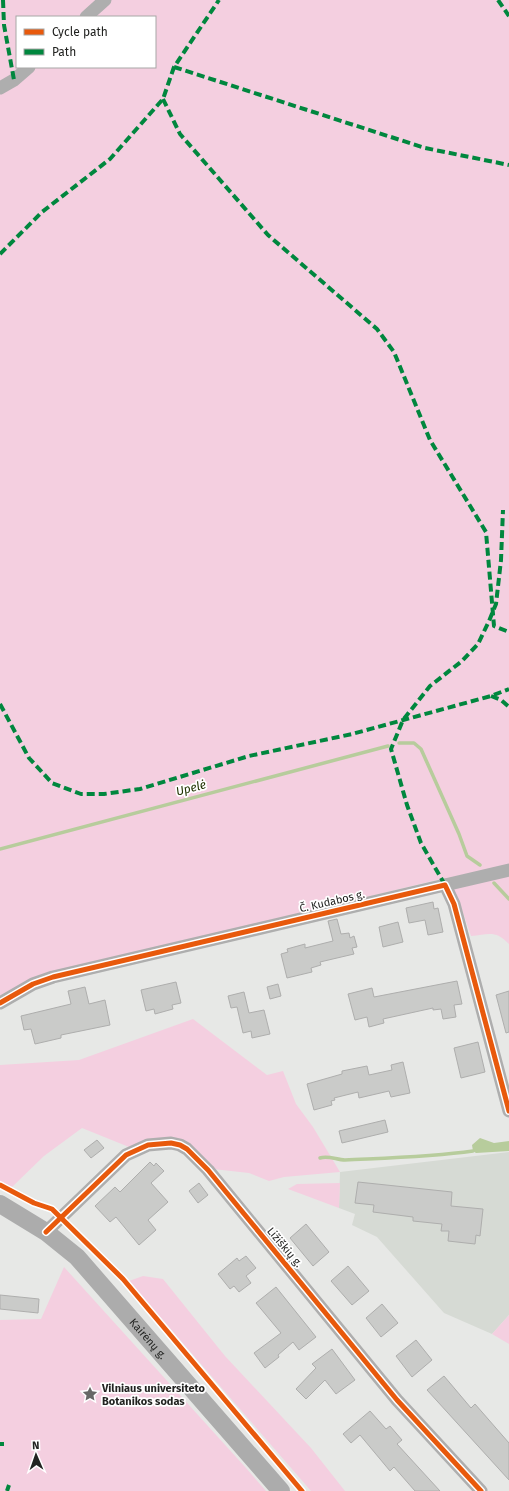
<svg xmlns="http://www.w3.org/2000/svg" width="509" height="1491" viewBox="0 0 509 1491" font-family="'Fira Sans',sans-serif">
<rect width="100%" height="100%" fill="#e7e8e6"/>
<polygon fill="#d6dad4" points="509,1152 509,1315 492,1334 444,1313 377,1237 352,1225 355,1214 339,1208 340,1172"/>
<g fill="#f4cfe0" fill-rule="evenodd">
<path d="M0,0H509V944C496,930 489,934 471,936L458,898L445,878L53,973L0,996ZM17,17H155V67H17Z"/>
<polygon points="193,1019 267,1075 283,1071 296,1104 313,1127 340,1172 284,1177 269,1181 249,1173 213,1169 187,1143 129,1147 82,1128 44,1156 12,1187 0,1182 0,1065 79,1060"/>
<polygon points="340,1183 339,1208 288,1189 297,1184"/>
<polygon points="64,1267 246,1468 266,1491 0,1491 0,1320 41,1319"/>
<polygon points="143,1276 163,1279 225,1356 311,1448 345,1491 311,1491 129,1281"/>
<polygon points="509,1315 509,1344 492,1334"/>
</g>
<polygon fill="#b7cc9c" points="480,1138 494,1143 509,1141 509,1151 476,1153 473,1151 472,1145"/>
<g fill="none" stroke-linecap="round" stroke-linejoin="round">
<g stroke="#b7cc9c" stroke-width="3.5">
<polyline points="399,743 414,743 421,749 459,834 467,856 480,865"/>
<polyline points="0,849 388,746"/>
<polyline points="494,883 509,899"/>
<path d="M320,1158C328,1155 337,1160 345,1160C387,1158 431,1157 473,1151"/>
</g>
</g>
<g fill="#cacbc9" stroke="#aeaead">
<polygon points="433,902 434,909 438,908 443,932 428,935 425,920 409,923 406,908"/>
<polygon points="337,919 341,934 349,933 350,938 354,936 357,947 352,948 354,954 320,962 321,965 311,968 312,972 287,978 281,954 288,952 287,949 305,944 305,948 333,941 328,921"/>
<polygon points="398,922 403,942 383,947 379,927"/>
<polygon points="457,981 462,1004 454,1005 456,1017 443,1019 441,1009 433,1010 433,1008 383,1019 384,1023 369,1027 367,1017 355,1020 348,994 372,988 374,997"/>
<polygon points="176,982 181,1003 172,1005 173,1009 155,1014 154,1009 146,1011 141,990"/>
<polygon points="278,984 281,996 270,999 267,987"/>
<polygon points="85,987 89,1004 105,1000 110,1025 61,1035 61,1038 35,1044 31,1029 24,1030 21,1016 71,1004 68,991"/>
<polygon points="509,991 509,1032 506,1033 496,995"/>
<polygon points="244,992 249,1013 264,1010 270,1034 252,1038 251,1031 243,1033 237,1007 231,1008 228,996"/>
<polygon points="478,1042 485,1072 461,1078 454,1048"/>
<polygon points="403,1062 410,1093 391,1097 389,1091 359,1098 358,1092 334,1098 335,1100 331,1101 332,1105 314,1110 307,1084 342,1074 342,1071 367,1066 369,1075 392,1070 391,1065"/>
<polygon points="385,1120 388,1132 342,1143 339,1131"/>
<polygon points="97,1140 104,1148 91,1158 84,1150"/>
<polygon points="150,1162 154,1166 156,1163 164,1171 151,1183 168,1202 148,1220 156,1230 139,1245 116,1217 110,1222 95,1206 115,1187 120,1192"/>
<polygon points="358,1182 452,1192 451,1206 483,1209 480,1236 476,1235 475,1244 448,1241 449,1231 441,1231 442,1224 413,1221 413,1217 373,1212 374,1205 355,1203"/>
<polygon points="199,1183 208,1195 198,1203 189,1191"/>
<polygon points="306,1224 329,1252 313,1266 290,1238"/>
<polygon points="246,1256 256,1268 246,1276 251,1283 239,1292 234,1286 230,1289 218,1274 237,1258 239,1261"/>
<polygon points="348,1266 369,1291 352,1305 331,1281"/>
<polygon points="276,1287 316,1337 299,1350 293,1342 278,1355 279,1357 265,1368 254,1353 281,1333 256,1303"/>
<polygon points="0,1295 39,1299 38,1313 0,1309"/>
<polygon points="382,1304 398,1323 381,1337 366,1318"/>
<polygon points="416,1340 432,1360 412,1377 396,1356"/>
<polygon points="332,1349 355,1380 336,1394 325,1380 306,1399 296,1389 316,1368 312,1364"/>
<polygon points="444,1376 471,1408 475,1404 509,1443 509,1480 427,1390"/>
<polygon points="370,1411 386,1429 390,1426 402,1440 397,1444 440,1491 415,1491 394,1467 390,1471 360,1435 351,1443 343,1434"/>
</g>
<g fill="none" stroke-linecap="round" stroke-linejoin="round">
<g stroke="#aeaeae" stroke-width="13">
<polyline points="86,17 105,0"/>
<polyline points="0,88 14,80 29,67"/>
<polyline points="445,885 509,870"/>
<polyline points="0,1003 33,984 53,977 445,885 454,904 509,1111"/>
<polyline points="46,1232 126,1155 148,1145 171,1143 180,1145 187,1149 208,1170 397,1400 481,1491"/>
</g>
<path stroke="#acacac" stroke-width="18" id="s1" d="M0,1204L46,1232L77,1257L281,1491"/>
<g stroke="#00873e" stroke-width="4" stroke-dasharray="8 4" stroke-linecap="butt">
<polyline points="3,0 4,25 14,80"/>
<polyline points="498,0 509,16"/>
<polyline points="174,67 425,148 509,165"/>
<polyline points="163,99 180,134 268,235 377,329 394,352 430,440 486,532 494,626 509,632"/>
<polyline points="0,254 42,212 110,159 163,99 174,67 219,0"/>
<polyline points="491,696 501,700 509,707"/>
<polyline points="0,704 29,758 52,783 81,794 104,794 140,789 249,756 352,734 491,696 509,689"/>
<polyline points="445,885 421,843 407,805 391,749 403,720 430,686 462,661 478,644 489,621 496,604 501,560 503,510"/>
<polyline points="0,1444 4,1444"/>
<polyline points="7,1491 9,1485"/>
</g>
<g stroke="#fff" stroke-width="8">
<g id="cycleway">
<polyline points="0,1003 33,984 53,977 445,885 454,904 509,1111"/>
<polyline points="0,1185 34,1203 52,1209 123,1279 302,1491"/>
<polyline points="46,1232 126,1155 148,1145 171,1143 180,1145 187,1149 208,1170 397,1400 481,1491"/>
</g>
</g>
<use href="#cycleway" stroke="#e8590c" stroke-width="5"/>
</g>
<defs>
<g id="sight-bare" transform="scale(1.2)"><path d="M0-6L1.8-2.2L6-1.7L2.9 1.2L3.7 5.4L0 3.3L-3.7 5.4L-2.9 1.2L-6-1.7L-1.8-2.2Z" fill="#676866" stroke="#fff" stroke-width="2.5" paint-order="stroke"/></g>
</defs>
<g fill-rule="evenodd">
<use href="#sight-bare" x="90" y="1394"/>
</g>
<g text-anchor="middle" stroke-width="3.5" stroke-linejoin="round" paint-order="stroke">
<g font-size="11" fill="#222321" stroke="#fff">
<text transform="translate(332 901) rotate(-13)" y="4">Č. Kudabos g.</text>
<text transform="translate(285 1247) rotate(50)" y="4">Ližiškių g.</text>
<text dy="4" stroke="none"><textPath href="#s1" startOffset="202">Kairėnų g.</textPath></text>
</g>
<g font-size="11" font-weight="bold" fill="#222321" stroke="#fff" text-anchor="start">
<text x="102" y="1392">Vilniaus universiteto<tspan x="102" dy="13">Botanikos sodas</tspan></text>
</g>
<g font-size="12" font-style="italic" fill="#203200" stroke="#fff">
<text transform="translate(191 788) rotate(-15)" y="4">Upelė</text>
</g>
</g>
<rect x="16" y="16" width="140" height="52" fill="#ffffff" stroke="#a7a7a6"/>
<rect x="24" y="29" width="20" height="6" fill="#e8590c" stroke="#a7a7a6"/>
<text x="52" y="36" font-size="12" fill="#222321">Cycle path</text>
<rect x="24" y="49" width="20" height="6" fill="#00873e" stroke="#a7a7a6"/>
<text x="52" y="56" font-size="12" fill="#222321">Path</text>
<g transform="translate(36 1455) rotate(358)" stroke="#ffffff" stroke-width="3" paint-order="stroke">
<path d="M0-3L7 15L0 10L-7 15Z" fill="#222321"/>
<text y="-6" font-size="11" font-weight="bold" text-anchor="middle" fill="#222321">N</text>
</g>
</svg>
